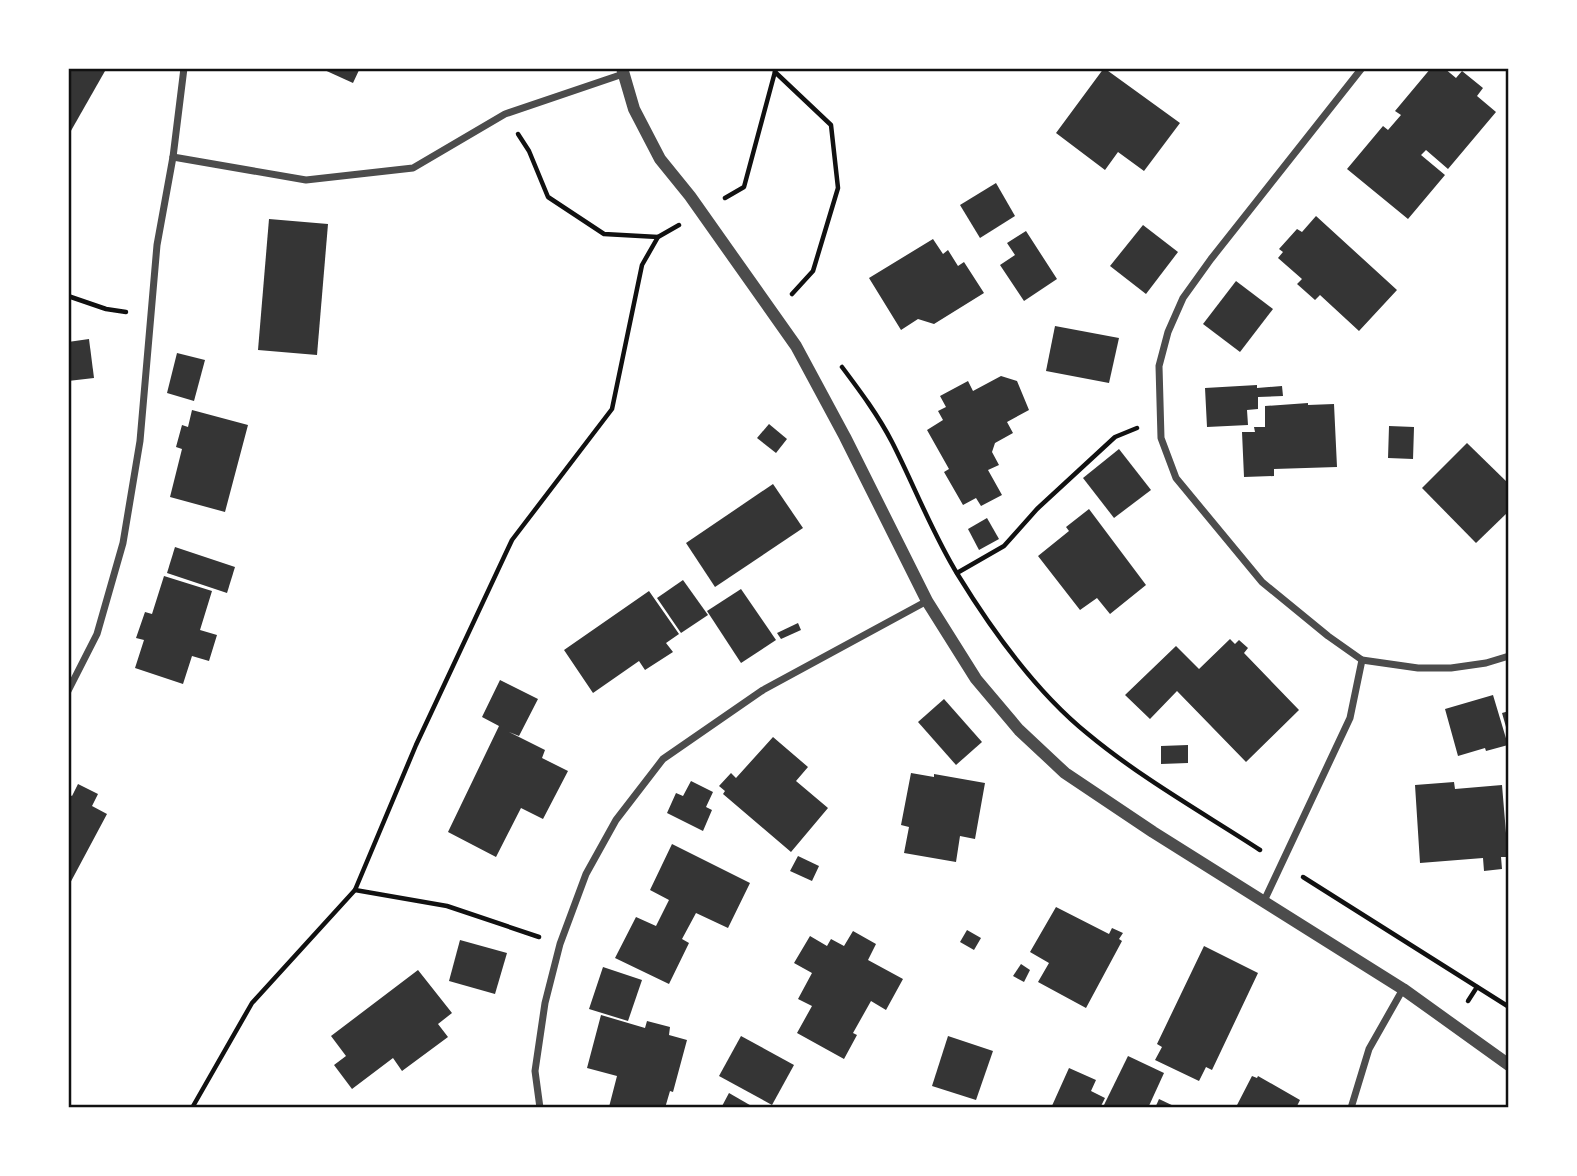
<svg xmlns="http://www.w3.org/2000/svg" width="1577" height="1176" viewBox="0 0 1577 1176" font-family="'PT Sans',sans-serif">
<rect width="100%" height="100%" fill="#fff"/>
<g fill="#353535">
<polygon points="68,68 100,68 105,71 68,136"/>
<polygon points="320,68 360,68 353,83"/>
<polygon points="1104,68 1180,123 1144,171 1118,152 1105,170 1056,133"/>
<polygon points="1431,68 1444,68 1456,78 1462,71 1483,88 1477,96 1496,112 1448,169 1426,150 1421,155 1445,175 1408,219 1347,169 1383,126 1388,130 1401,115 1395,111"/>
<polygon points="996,183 1015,216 980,238 960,205"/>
<polygon points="1316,216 1397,290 1359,331 1320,295 1315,300 1297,284 1302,279 1278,258 1283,252 1279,249 1297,229 1302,232"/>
<polygon points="269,219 328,224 317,355 258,350"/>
<polygon points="1143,225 1178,252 1146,294 1110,266"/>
<polygon points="1026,231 1057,279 1024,301 1000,265 1015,255 1007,243"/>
<polygon points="933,239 943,254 948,250 958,266 964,262 984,293 934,324 918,319 901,330 869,278"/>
<polygon points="1236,281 1273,309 1240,352 1203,324"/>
<polygon points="1055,326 1119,338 1109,383 1046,371"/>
<polygon points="89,339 94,378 68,381 68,342"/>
<polygon points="177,353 205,360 194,401 167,393"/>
<polygon points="1001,376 1017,381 1029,410 1007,422 1013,433 995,443 992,452 999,465 988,470 1002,495 981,506 976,498 963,505 944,472 949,469 927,430 943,420 938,411 946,407 940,396 968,381 973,391"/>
<polygon points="1257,385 1257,388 1282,386 1283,396 1258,397 1258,409 1247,410 1248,425 1207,427 1205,388"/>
<polygon points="1308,403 1308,405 1334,404 1337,467 1274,469 1274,476 1244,477 1242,432 1255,432 1254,427 1265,427 1265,406"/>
<polygon points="192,410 248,425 225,512 170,497 182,449 176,447 182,425 188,427"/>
<polygon points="769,424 787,439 776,453 757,438"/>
<polygon points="1389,426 1414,427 1413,459 1388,458"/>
<polygon points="1467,443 1509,484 1509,511 1476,543 1422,488"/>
<polygon points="1119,449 1151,490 1114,518 1083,478"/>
<polygon points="773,484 803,528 715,587 686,543"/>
<polygon points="1089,509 1146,585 1110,614 1097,598 1080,610 1038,556 1069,531 1066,527"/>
<polygon points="987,518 999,539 979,550 968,529"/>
<polygon points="175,547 235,567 227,593 167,573"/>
<polygon points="164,576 212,591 200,630 217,635 209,661 192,656 183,684 135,668 144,640 136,638 145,612 152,614"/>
<polygon points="683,580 708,615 681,633 657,598"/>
<polygon points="741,589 776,640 741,663 707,611"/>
<polygon points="649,591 679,634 666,643 673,652 645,670 639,661 593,693 564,650"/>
<polygon points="798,623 801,630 781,639 777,633"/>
<polygon points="1230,639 1235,644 1239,640 1248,648 1244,653 1299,710 1246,762 1177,691 1150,719 1125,695 1176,646 1199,669"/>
<polygon points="500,680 538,699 519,736 509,732 545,750 542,758 568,771 543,819 521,808 496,857 448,832 499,726 482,717"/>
<polygon points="1493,695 1508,745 1486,751 1485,748 1458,756 1445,709"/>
<polygon points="944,699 982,742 956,765 918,722"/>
<polygon points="1509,711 1509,734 1508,734 1502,713"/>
<polygon points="773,737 808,767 796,781 828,808 791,852 723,794 725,791 719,786 731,773 736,778"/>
<polygon points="1188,745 1188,763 1161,764 1161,746"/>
<polygon points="911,773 934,777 934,774 985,783 975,839 960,836 956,862 904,853 909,827 901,825"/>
<polygon points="691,781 713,792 706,807 712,810 703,831 667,813 676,793 683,796"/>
<polygon points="1454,782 1455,789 1502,785 1508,857 1501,857 1502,869 1484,871 1483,858 1420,863 1415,785"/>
<polygon points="78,784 98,794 92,806 107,814 68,887 68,794 72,796"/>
<polygon points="672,844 750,883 728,928 696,913 682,939 689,943 669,984 615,958 636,917 656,926 669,900 650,890"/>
<polygon points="798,856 819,866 812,881 790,871"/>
<polygon points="1056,907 1109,934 1112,928 1123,933 1119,939 1122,941 1086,1008 1038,982 1049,963 1030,952"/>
<polygon points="967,930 981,938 974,950 960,942"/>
<polygon points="853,931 876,944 868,960 903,979 886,1010 871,1001 853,1033 857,1035 844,1059 797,1033 812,1006 798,999 812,973 794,963 810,936 827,946 831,939 844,946"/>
<polygon points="460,940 507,953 495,994 449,981"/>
<polygon points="1204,946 1258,973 1212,1070 1206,1067 1199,1081 1155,1060 1162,1047 1157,1044"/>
<polygon points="1021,964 1030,970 1024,982 1013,976"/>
<polygon points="603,967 642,980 628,1021 589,1009"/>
<polygon points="418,970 452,1013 438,1024 448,1037 402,1071 393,1058 352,1089 334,1065 346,1056 331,1036"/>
<polygon points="601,1015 645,1028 647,1021 670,1027 669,1035 687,1040 673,1092 670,1091 665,1108 609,1107 617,1076 587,1068"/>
<polygon points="741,1036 794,1065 772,1105 719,1076"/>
<polygon points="948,1036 993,1051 976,1100 932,1086"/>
<polygon points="1128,1056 1164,1073 1148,1108 1105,1108 1103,1107"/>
<polygon points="1069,1068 1096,1080 1091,1091 1105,1098 1100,1108 1051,1108"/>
<polygon points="1252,1076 1257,1078 1258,1076 1300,1100 1296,1108 1236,1107"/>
<polygon points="729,1093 755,1108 721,1108"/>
<polygon points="1159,1099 1178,1108 1155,1108"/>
</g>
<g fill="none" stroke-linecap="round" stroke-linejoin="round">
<g stroke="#111" stroke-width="4.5">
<polyline points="775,72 831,125 838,188 813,271 792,294"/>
<polyline points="518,134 529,151 548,197 604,234 658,237"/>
<polyline points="725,198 744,187 776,68"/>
<polyline points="68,296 106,309 126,312"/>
<path d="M842,367C860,391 878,415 892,442C914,485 932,533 958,575C993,632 1036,692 1088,734C1141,778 1203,813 1260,850"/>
<polyline points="957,573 1004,546 1037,509 1115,437 1137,428"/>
<polyline points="1303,877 1509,1007"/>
<polyline points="355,890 447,906 539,937"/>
<polyline points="1468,1001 1477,987"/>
<polyline points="192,1108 252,1003 355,890 416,745 512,540 612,409 642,265 658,237 679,225"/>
</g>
<g stroke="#4c4c4c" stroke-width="7">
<polyline points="1362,68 1211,259 1183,298 1168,332 1159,366 1161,438 1176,478 1262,582 1328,636 1362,660 1418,668 1451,668 1486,663 1509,656"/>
<polyline points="173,157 306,180 413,168 505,114 623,74"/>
<polyline points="68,691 97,634 123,543 140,441 157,245 173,157 184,68"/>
<polyline points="1264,901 1350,718 1362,660"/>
<polyline points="540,1108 535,1071 545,1003 560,944 586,874 616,820 663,759 763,690 927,601"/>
<polyline points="1351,1108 1369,1049 1403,989"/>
</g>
<polyline stroke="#4c4c4c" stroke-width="12" points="622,68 634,109 660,159 690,196 796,346 845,437 927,601 976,679 1019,730 1065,773 1153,832 1403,989 1509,1065"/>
</g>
<rect width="1577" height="1176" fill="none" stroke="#ffffff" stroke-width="140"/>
<rect x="70" y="70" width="1437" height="1036" fill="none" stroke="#111" stroke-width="2.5"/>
</svg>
